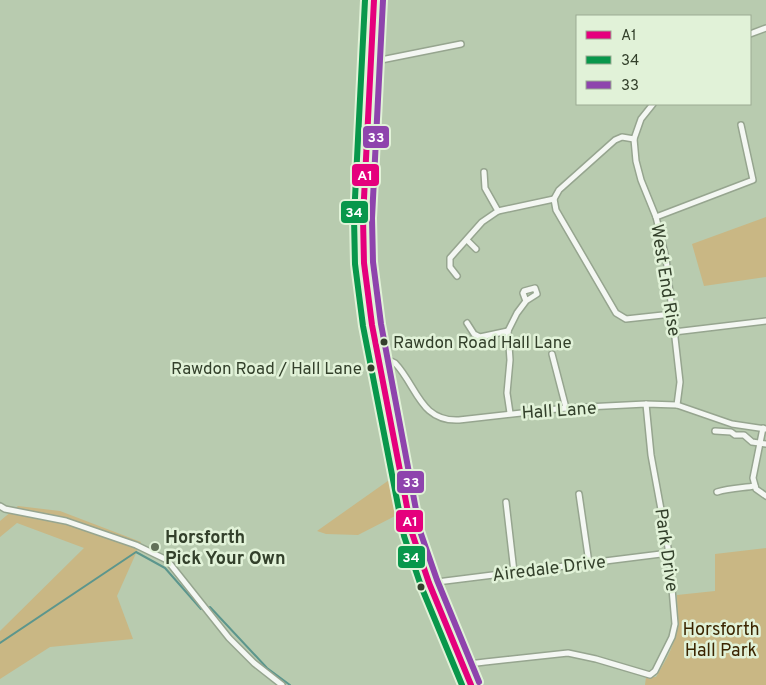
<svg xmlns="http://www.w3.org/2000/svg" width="766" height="685" viewBox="0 0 766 685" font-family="Overpass,sans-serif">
<rect width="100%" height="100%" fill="#b8cbaf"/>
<g fill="#c9b784">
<polygon points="766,217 766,277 704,286 692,244"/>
<polygon points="392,478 399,514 358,535 326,534 317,531"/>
<polygon points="18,506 60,511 141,542 117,596 133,639 50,647 0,679 0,631 84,548 17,523 0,537 0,521"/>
<path d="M766,548V685H645L646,677H656C677,642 678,635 677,595L715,591V554Z"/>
</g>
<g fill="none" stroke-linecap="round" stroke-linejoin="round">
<g stroke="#5c968d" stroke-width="2">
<polyline points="210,607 267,668 290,685"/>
<polyline points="0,643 136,552 165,568 201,609"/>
</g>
<g stroke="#96a58f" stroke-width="8">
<g id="street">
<polyline points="750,34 766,28"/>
<polyline points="371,62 461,44"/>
<polyline points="653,104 641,119 634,139 636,161 641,180 656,217 666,258 680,382 677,405"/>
<polyline points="634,139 622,137 615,140 559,190 554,199 556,210 616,313 626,319 672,314"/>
<polyline points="484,172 485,188 498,211"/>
<polyline points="656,217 753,180 741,125"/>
<polyline points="467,240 476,249"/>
<polyline points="457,276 450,267 450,258 482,222 498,211 554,199"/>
<polyline points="467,323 474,334 480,337 508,331"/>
<polyline points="508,331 510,360 507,393 510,413"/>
<polyline points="508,331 517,313 526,301 523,293 524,291 535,288 537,294 526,301"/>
<polyline points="674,332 766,321"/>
<polyline points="552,354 566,408"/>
<path d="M378,361H391L395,363C417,386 420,422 459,420L566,408L646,404L677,405L732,424L766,429"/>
<polyline points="763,428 753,478 756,489 766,496"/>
<polyline points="715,431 731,432 735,435 744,435 752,442 766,444"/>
<path d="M717,492C730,488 742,488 755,486"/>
<polyline points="579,494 589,563"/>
<polyline points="506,502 514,572"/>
<polyline points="0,506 5,509 66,521 136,545 167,560 229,638 254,663 282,685"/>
<polyline points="429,583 669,553"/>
<polyline points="463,668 469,664 485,662 568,653 596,659 650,675 655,671 672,637 675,624 669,553 651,455 646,404"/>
</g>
</g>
<g stroke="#96a58f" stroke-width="11">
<polyline id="primary" points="374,0 363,218 364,263 372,325 381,378 412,533 429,583 471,685"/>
</g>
<use href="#street" stroke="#f4f7f3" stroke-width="5"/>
<use href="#primary" stroke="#f4f7f3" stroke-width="9"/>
<g stroke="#e1f2d8" stroke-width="10">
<polyline id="bus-1" points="374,0 363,218 364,263 372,325 412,533 429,583 471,685"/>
</g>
<g stroke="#e1f2d8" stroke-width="10">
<polyline id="bus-2" points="365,0 354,218 355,264 363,326 404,536 421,586 462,685"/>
</g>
<g stroke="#e1f2d8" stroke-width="10">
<polyline id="bus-3" points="383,0 372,218 373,262 381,324 420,531 437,580 479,682"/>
</g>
<use href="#bus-1" stroke="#e5007d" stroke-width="6"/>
<use href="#bus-2" stroke="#08974b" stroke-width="6"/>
<use href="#bus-3" stroke="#8e44ad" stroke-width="6"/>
</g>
<g fill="#33402b" stroke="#e1f2d8" stroke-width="2">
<circle cx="384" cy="342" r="4.5"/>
<circle cx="371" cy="368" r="4.5"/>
<circle cx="421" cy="587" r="4.5"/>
</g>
<circle fill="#627159" stroke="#e1f2d8" stroke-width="2" cx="155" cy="547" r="5"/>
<g text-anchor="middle" stroke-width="5" stroke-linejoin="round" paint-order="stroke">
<g font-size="17" fill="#33402b" stroke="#e1f2d8" text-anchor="start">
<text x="393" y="348">Rawdon Road Hall Lane</text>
<text x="362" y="374" text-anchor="end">Rawdon Road / Hall Lane</text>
</g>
<g font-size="18" fill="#33402b" stroke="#e1f2d8">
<text transform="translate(666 280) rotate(81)" y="6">West End Rise</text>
<text transform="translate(559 410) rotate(-4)" y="6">Hall Lane</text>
<text transform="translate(667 550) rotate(82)" y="6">Park Drive</text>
<text transform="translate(549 568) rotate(-7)" y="6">Airedale Drive</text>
</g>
<g font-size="18" font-weight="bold" fill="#33402b" stroke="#e1f2d8" text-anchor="start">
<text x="165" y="543">Horsforth<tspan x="165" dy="21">Pick Your Own</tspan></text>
</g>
<g font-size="18" fill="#3b2500" stroke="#e1f2d8">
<text x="721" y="635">Horsforth<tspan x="721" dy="21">Hall Park</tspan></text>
</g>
</g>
<g stroke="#e1f2d8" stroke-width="2">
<rect x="362" y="125" width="28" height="24" rx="5" fill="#8e44ad"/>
<rect x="351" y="163" width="29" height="24" rx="5" fill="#e5007d"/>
<rect x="340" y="200" width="29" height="24" rx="5" fill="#08974b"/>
<rect x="396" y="470" width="29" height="24" rx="5" fill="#8e44ad"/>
<rect x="395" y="509" width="29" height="24" rx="5" fill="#e5007d"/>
<rect x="397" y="545" width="29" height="24" rx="5" fill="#08974b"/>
</g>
<g font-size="14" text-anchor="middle" font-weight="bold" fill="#fff">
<text x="376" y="142">33</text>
<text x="365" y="180">A1</text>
<text x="354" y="217">34</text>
<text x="411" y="487">33</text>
<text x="410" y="526">A1</text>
<text x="411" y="562">34</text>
</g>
<rect x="576" y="15" width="175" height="90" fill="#e1f2d8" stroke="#9bab93"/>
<rect x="586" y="31" width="25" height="8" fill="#e5007d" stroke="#9bab93"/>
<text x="621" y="40" font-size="15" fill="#33402b">A1</text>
<rect x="586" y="56" width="25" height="8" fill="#08974b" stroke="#9bab93"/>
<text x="621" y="65" font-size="15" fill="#33402b">34</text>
<rect x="586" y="81" width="25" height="8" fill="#8e44ad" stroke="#9bab93"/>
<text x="621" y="90" font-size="15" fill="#33402b">33</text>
</svg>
